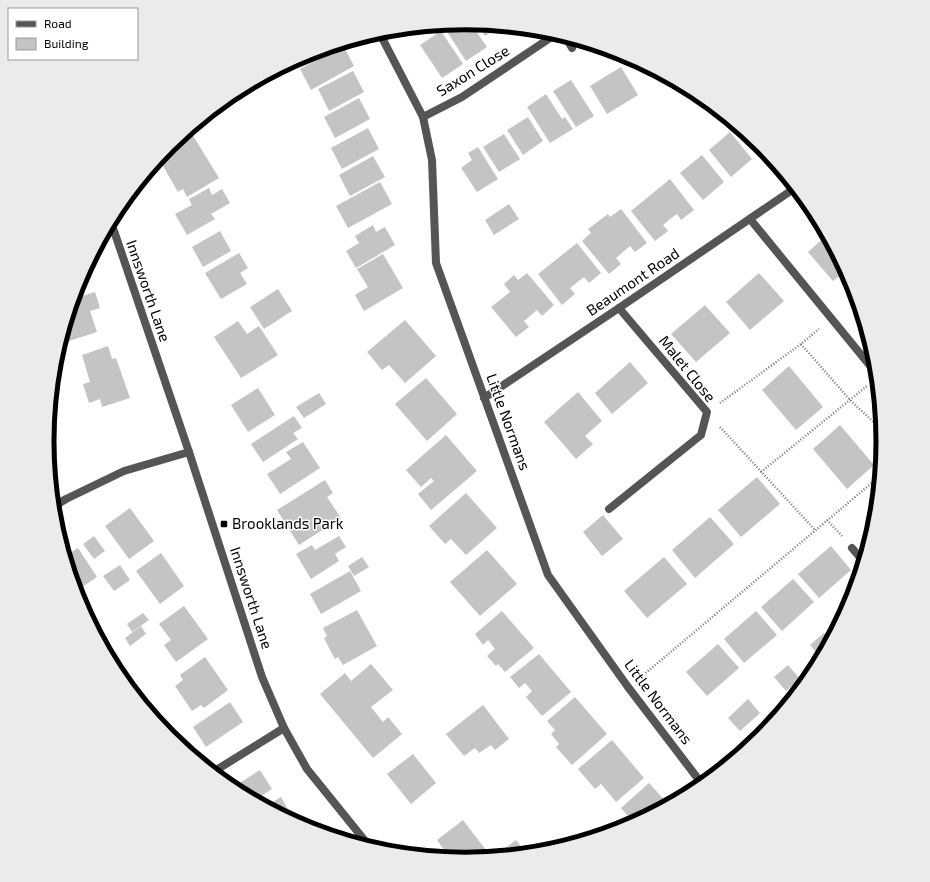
<svg xmlns="http://www.w3.org/2000/svg" width="930" height="882" viewBox="0 0 930 882" font-family="'Exo 2',sans-serif">
<rect width="100%" height="100%" fill="#fff"/>
<g fill="#c4c4c4">
<polygon points="465,23 471,24 487,47 466,61 444,27 448,25"/>
<polygon points="477,24 485,25 500,26 485,36"/>
<polygon points="441,31 463,64 442,78 420,45"/>
<polygon points="343,45 354,66 311,90 300,69"/>
<polygon points="629,57 634,60 646,66 638,71"/>
<polygon points="621,67 638,95 607,114 590,86"/>
<polygon points="353,71 364,92 329,111 318,89"/>
<polygon points="571,80 594,116 576,127 553,91"/>
<polygon points="546,94 562,119 565,117 573,129 550,143 527,107"/>
<polygon points="359,98 370,119 335,138 324,117"/>
<polygon points="528,117 543,141 523,155 507,130"/>
<polygon points="735,124 761,146 764,149 758,154"/>
<polygon points="368,128 379,149 342,169 331,148"/>
<polygon points="189,129 219,178 187,197 183,189 178,192 159,159 170,145"/>
<polygon points="730,132 752,159 731,177 709,150"/>
<polygon points="504,134 520,159 499,172 483,147"/>
<polygon points="478,147 498,179 477,192 461,168 472,160 468,153"/>
<polygon points="702,155 724,182 703,200 680,173"/>
<polygon points="373,156 385,177 350,196 339,175"/>
<polygon points="670,179 694,210 681,220 677,214 670,219 663,225 668,231 655,241 631,211"/>
<polygon points="380,182 392,204 348,228 336,206"/>
<polygon points="209,188 212,195 222,189 230,203 211,214 215,219 187,235 175,214 192,205 189,199"/>
<polygon points="509,204 519,219 494,235 485,220"/>
<polygon points="621,209 647,243 635,252 630,246 616,258 621,264 609,274 582,241 591,233 588,229 608,214 610,217"/>
<polygon points="373,225 376,232 385,227 395,245 356,268 346,251 359,243 355,236"/>
<polygon points="220,231 231,251 203,267 192,247"/>
<polygon points="827,235 846,271 833,281 808,252"/>
<polygon points="577,243 601,273 589,283 584,277 570,288 575,294 562,305 538,274"/>
<polygon points="239,253 248,268 240,273 247,284 221,299 205,273"/>
<polygon points="383,254 403,288 364,311 355,295 368,287 357,269"/>
<polygon points="527,273 554,305 542,316 537,310 524,321 529,327 516,337 491,307 510,292 504,284 514,275 518,280"/>
<polygon points="759,273 784,301 750,330 726,302"/>
<polygon points="278,289 292,311 264,329 250,307"/>
<polygon points="95,292 100,308 90,311 97,332 60,344 73,299"/>
<polygon points="705,305 730,333 696,362 671,334"/>
<polygon points="405,320 436,356 405,383 389,365 382,370 367,352"/>
<polygon points="238,321 247,334 259,326 278,355 241,378 214,337"/>
<polygon points="108,346 112,359 116,358 130,398 102,407 100,399 89,403 83,384 90,382 82,355"/>
<polygon points="630,362 648,383 612,414 595,393"/>
<polygon points="789,366 823,407 796,430 762,390"/>
<polygon points="426,378 457,414 427,441 395,404"/>
<polygon points="258,388 275,415 248,432 231,405"/>
<polygon points="578,392 602,421 585,436 593,444 576,459 544,422"/>
<polygon points="319,393 326,404 304,418 296,407"/>
<polygon points="294,416 302,428 293,433 298,439 263,462 251,444"/>
<polygon points="840,425 874,465 847,489 813,449"/>
<polygon points="446,435 477,471 431,510 418,494 434,481 431,478 421,487 406,470"/>
<polygon points="303,442 320,468 280,494 267,474 291,459 286,452"/>
<polygon points="757,477 780,504 741,537 718,510"/>
<polygon points="325,480 333,493 327,497 341,518 299,545 277,510"/>
<polygon points="466,493 497,528 466,555 451,539 445,544 429,526"/>
<polygon points="130,508 154,541 129,559 105,526"/>
<polygon points="603,515 623,539 602,556 583,532"/>
<polygon points="710,517 734,544 695,578 672,550"/>
<polygon points="94,536 105,551 94,559 83,544"/>
<polygon points="339,536 346,547 335,554 339,561 311,579 296,554 312,545 315,550"/>
<polygon points="831,546 851,570 819,598 798,574"/>
<polygon points="78,548 97,577 76,591 65,556"/>
<polygon points="487,550 517,584 480,616 450,582"/>
<polygon points="161,553 184,586 160,604 136,571"/>
<polygon points="362,557 369,567 354,576 348,566"/>
<polygon points="664,557 687,584 647,618 624,591"/>
<polygon points="120,565 130,580 114,591 103,576"/>
<polygon points="350,571 361,591 321,614 310,594"/>
<polygon points="793,579 814,602 782,631 761,607"/>
<polygon points="184,606 208,639 176,662 164,645 171,640 159,624"/>
<polygon points="357,610 377,646 343,665 338,657 335,659 329,648 324,638 327,636 323,628"/>
<polygon points="502,611 534,648 505,672 498,664 496,666 487,656 495,649 488,640 483,645 475,634"/>
<polygon points="756,611 777,635 744,663 724,639"/>
<polygon points="143,613 149,620 132,632 127,624"/>
<polygon points="141,626 146,634 130,646 125,638"/>
<polygon points="824,633 830,640 821,658 810,645"/>
<polygon points="718,644 739,668 707,696 686,672"/>
<polygon points="539,654 571,692 542,716 526,697 532,691 525,683 519,688 510,677"/>
<polygon points="115,656 129,678 124,681 117,673 110,660"/>
<polygon points="205,657 228,690 204,708 201,705 192,711 175,686 183,680 180,675"/>
<polygon points="371,664 393,690 371,707 383,722 388,717 402,734 373,758 320,694 345,673 351,681"/>
<polygon points="788,665 800,679 786,691 774,677"/>
<polygon points="575,697 607,734 572,765 556,747 559,744 551,734 555,730 547,721"/>
<polygon points="748,699 760,713 740,731 728,718"/>
<polygon points="230,702 243,722 206,747 193,727"/>
<polygon points="483,705 509,739 495,750 491,745 479,753 475,748 464,756 446,734"/>
<polygon points="612,740 644,778 616,802 601,784 595,789 578,769"/>
<polygon points="413,754 436,783 411,804 387,774"/>
<polygon points="260,770 272,789 255,800 232,788"/>
<polygon points="649,783 668,804 625,827 623,824 625,819 628,816 621,808"/>
<polygon points="281,797 291,815 296,822 266,806"/>
<polygon points="463,820 486,850 475,858 465,859 450,858 437,840"/>
<polygon points="516,840 526,853 495,856"/>
</g>
<g fill="none" stroke-linecap="round" stroke-linejoin="round">
<g stroke="#777" stroke-width="2.5" stroke-dasharray="1 2" stroke-linecap="butt">
<polyline points="801,344 850,400 882,430"/>
<polyline points="720,403 801,344 819,329"/>
<polyline points="720,427 815,530"/>
<polyline points="761,472 867,386"/>
<polyline points="827,520 842,536"/>
<polyline points="641,677 880,476"/>
</g>
<g stroke="#555" stroke-width="8">
<polyline points="379,32 423,117 432,160 436,263 548,575 628,687 702,784"/>
<polyline points="565,36 572,48"/>
<polyline points="423,117 462,97 556,34"/>
<polyline points="750,219 876,373"/>
<polyline points="484,398 619,308 795,188"/>
<polyline points="53,507 66,499 124,471 189,452"/>
<polyline points="609,509 701,435 707,412 619,308"/>
<polyline points="852,548 863,561"/>
<polyline points="213,772 284,728"/>
</g>
<polyline stroke="#555" stroke-width="8" points="111,222 189,452 262,677 284,728 307,769 370,847"/>
</g>
<rect fill="#000" stroke="#fff" stroke-width="1.5" x="220" y="520" width="8" height="8" rx="2"/>
<g text-anchor="middle" stroke-width="3" stroke-linejoin="round" paint-order="stroke">
<g font-size="15" fill="#000" stroke="#fff">
<text transform="translate(473 71) rotate(-32)" y="5">Saxon Close</text>
<text transform="translate(633 282) rotate(-34)" y="5">Beaumont Road</text>
<text transform="translate(148 291) rotate(71)" y="5">Innsworth Lane</text>
<text transform="translate(687 369) rotate(51)" y="5">Malet Close</text>
<text transform="translate(508 422) rotate(70)" y="5">Little Normans</text>
<text transform="translate(251 598) rotate(72)" y="5">Innsworth Lane</text>
<text transform="translate(658 702) rotate(53)" y="5">Little Normans</text>
</g>
<g font-size="15" fill="#000" stroke="#fff" text-anchor="start">
<text x="232" y="529">Brooklands Park</text>
</g>
</g>
<path d="M0 0H930V882H0ZM54 441a411 411 0 1 1 822 0a411 411 0 1 1-822 0Z" fill="#ebebeb" fill-rule="evenodd"/>
<path fill="none" stroke="#000" stroke-width="5" d="M54 441a411 411 0 1 1 822 0a411 411 0 1 1-822 0Z"/>
<rect x="8" y="8" width="130" height="52" fill="#ffffff" stroke="#999999"/>
<rect x="16" y="21" width="20" height="6" fill="#555555" stroke="#999999"/>
<text x="44" y="28" font-size="12" fill="#000000">Road</text>
<rect x="16" y="38" width="20" height="12" fill="#c4c4c4" stroke="#999999"/>
<text x="44" y="48" font-size="12" fill="#000000">Building</text>
</svg>
